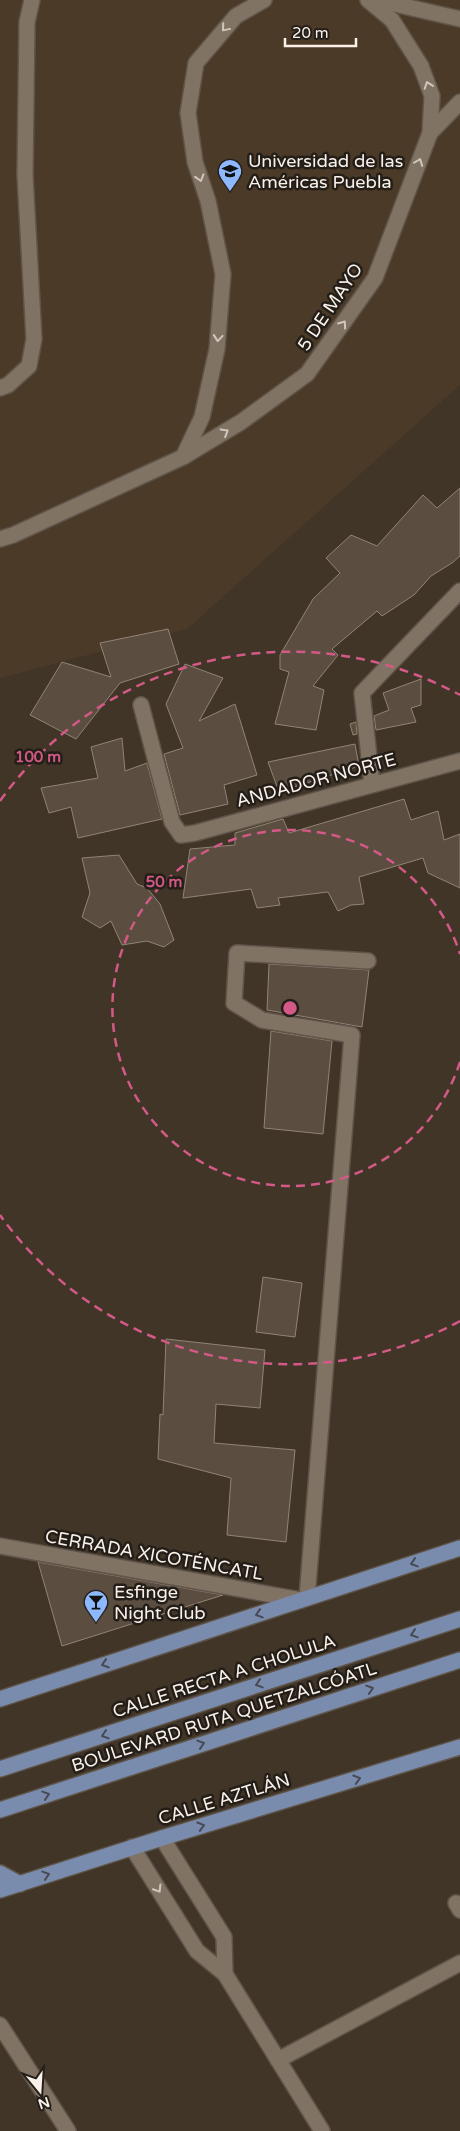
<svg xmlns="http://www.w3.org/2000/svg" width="460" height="2131" viewBox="0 0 460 2131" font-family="'Varela Round',sans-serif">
<rect width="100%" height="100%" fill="#413528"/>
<polygon fill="#4b3a27" points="0,0 460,0 460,385 187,629 0,678"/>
<g fill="#5b4e40" stroke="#928474">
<polygon points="460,488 460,556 452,563 431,576 414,595 382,616 377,611 332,649 338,655 313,686 324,690 316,730 275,724 289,672 280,669 280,655 313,599 340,573 326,558 351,535 377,546 423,495 437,508"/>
<polygon points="168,629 179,664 120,683 76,739 30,715 62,662 111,677 100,643"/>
<polygon points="185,664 223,678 199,721 235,704 257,775 224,785 228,804 180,815 164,754 183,748 166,704"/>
<polygon points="421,679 421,705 411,708 416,722 376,730 374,716 389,710 383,693"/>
<polygon points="356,722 357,734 353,735 350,724"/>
<polygon points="122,738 125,771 147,763 162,819 78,838 71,807 49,813 41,788 98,778 91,747"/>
<polygon points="355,744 359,766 279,792 268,762"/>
<polygon points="404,799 411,820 438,811 444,840 460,834 460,888 428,873 423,858 359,877 364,904 351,905 338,911 328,892 278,898 280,905 257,908 251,889 183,898 190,849 235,845 235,833 283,819 289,833"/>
<polygon points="119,855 137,884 147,888 160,904 174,940 164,947 147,941 122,945 111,921 100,928 82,917 90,893 82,858"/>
<polygon points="269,964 369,970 362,1027 267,1010"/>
<polygon points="271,1031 332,1041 323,1134 264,1128"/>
<polygon points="263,1277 302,1283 295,1337 256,1332"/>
<polygon points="166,1339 265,1350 260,1408 216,1404 214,1443 295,1450 286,1542 227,1535 231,1478 158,1459 160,1414 163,1415"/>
<polygon points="38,1562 223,1595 62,1646"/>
</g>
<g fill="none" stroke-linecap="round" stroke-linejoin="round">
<g stroke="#5f5449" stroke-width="18">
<g id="minor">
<polyline points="368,0 392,20 421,66 432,96 430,133"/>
<polyline points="377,0 460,19"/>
<polyline points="0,388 8,385 29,366 34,339 25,175 27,22 32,0"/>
<polyline points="183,457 202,417 217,349 223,274 208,201 195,162 188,113 196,63 236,16 264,0"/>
<polyline points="0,539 13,535 183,457 241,422 307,374 375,278 430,133 460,102"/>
<polyline points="141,705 172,822 181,835 195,833 460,761"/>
<polyline points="372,784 362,693 460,591"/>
<polyline points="0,1546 301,1600"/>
<polyline points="307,1598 352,1035 262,1020 234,1003 237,953 368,961"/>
<polyline points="162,1838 224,1937 225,1974"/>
<polyline points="132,1847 197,1951 225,1974 322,2131"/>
<polyline points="456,1903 460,1910"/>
<polyline points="0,2025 68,2131"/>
<polyline points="278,2060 460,1963"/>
</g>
</g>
<g stroke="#5f5449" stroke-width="18">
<g id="major">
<polyline points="0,1699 460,1548"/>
<polyline points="0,1769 460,1619"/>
<polyline points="0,1810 460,1660"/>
<polyline points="0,1873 20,1884"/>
<polyline points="0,1890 162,1838 460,1747"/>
</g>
</g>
<use href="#minor" stroke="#817364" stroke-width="15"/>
<use href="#major" stroke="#7a8cad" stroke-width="15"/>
</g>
<defs><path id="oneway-chevron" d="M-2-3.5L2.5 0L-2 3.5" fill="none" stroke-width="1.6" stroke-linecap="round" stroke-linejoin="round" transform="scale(1.25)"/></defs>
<g stroke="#d0c6bb">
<use href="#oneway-chevron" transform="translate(225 28) rotate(130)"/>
<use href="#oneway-chevron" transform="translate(428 85) rotate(-109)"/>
<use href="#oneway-chevron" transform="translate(419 162) rotate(-69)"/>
<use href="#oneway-chevron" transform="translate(200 178) rotate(73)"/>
<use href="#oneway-chevron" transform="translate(343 324) rotate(-54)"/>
<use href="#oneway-chevron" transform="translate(218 338) rotate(95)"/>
<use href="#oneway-chevron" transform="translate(225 432) rotate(-31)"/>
<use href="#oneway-chevron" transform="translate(158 1889) rotate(58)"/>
</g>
<g stroke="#464a54">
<use href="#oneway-chevron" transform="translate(414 1563) rotate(162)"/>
<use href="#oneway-chevron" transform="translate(259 1614) rotate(162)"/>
<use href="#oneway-chevron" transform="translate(414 1634) rotate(162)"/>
<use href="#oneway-chevron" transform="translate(105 1664) rotate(162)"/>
<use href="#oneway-chevron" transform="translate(259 1684) rotate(162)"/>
<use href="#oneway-chevron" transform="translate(370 1689) rotate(-18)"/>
<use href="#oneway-chevron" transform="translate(105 1735) rotate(162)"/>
<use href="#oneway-chevron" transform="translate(201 1744) rotate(-18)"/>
<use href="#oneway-chevron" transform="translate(357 1779) rotate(-17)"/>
<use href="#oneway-chevron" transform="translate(46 1795) rotate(-18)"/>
<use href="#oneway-chevron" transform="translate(201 1826) rotate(-17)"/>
<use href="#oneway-chevron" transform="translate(46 1875) rotate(-18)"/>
</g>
<g fill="none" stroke="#d35986" stroke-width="2.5" stroke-dasharray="9 6">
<path d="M460 1062A178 178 0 1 1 460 954"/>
<path d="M460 1321A356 356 0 0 1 0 1215M0 801A356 356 0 0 1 460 695"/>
</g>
<defs>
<g id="university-pin" transform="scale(1.25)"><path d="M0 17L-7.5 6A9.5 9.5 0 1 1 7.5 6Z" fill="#8eb8fd" stroke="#231e18"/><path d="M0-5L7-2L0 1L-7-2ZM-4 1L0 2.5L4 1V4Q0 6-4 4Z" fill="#111"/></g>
<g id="bar-pin" transform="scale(1.25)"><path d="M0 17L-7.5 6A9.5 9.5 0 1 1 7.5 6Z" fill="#8eb8fd" stroke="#231e18"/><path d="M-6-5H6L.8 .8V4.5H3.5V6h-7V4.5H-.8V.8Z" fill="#111"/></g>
</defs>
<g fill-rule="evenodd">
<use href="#university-pin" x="230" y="171"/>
<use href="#bar-pin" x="96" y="1602"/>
</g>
<g text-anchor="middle" stroke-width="5" stroke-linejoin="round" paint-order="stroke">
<g font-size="18" fill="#faf2ea" stroke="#231e18" text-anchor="start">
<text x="248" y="167">Universidad de las<tspan x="248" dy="21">Américas Puebla</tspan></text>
<text x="114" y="1598">Esfinge<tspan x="114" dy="21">Night Club</tspan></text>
</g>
<g font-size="18" fill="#faf2ea" stroke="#231e18">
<text transform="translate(330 307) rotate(-56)" y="6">5 DE MAYO</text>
<text transform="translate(316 780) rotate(-15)" y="6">ANDADOR NORTE</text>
<text transform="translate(154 1555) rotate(10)" y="6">CERRADA XICOTÉNCATL</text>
<text transform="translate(224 1676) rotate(-18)" y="6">CALLE RECTA A CHOLULA</text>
<text transform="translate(224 1717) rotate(-18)" y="6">BOULEVARD RUTA QUETZALCÓATL</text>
<text transform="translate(224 1799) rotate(-17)" y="6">CALLE AZTLÁN</text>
</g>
</g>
<circle cx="290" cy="1008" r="8" fill="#d35986" stroke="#231e18" stroke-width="2.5"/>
<g font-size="15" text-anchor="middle" font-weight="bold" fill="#d35986" stroke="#231e18" stroke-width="5" stroke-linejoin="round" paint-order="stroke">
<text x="38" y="762">100 m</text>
<text x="164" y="887">50 m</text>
</g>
<g transform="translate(40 2091) rotate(162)" stroke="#231e18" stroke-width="4" paint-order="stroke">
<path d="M0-4L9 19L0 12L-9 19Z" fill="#faf2ea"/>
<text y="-8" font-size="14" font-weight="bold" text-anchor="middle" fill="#faf2ea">N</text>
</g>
<path d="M285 38v8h71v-8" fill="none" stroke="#faf2ea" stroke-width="2.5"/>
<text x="292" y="38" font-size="15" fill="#faf2ea" stroke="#231e18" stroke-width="4" paint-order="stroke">20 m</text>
</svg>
